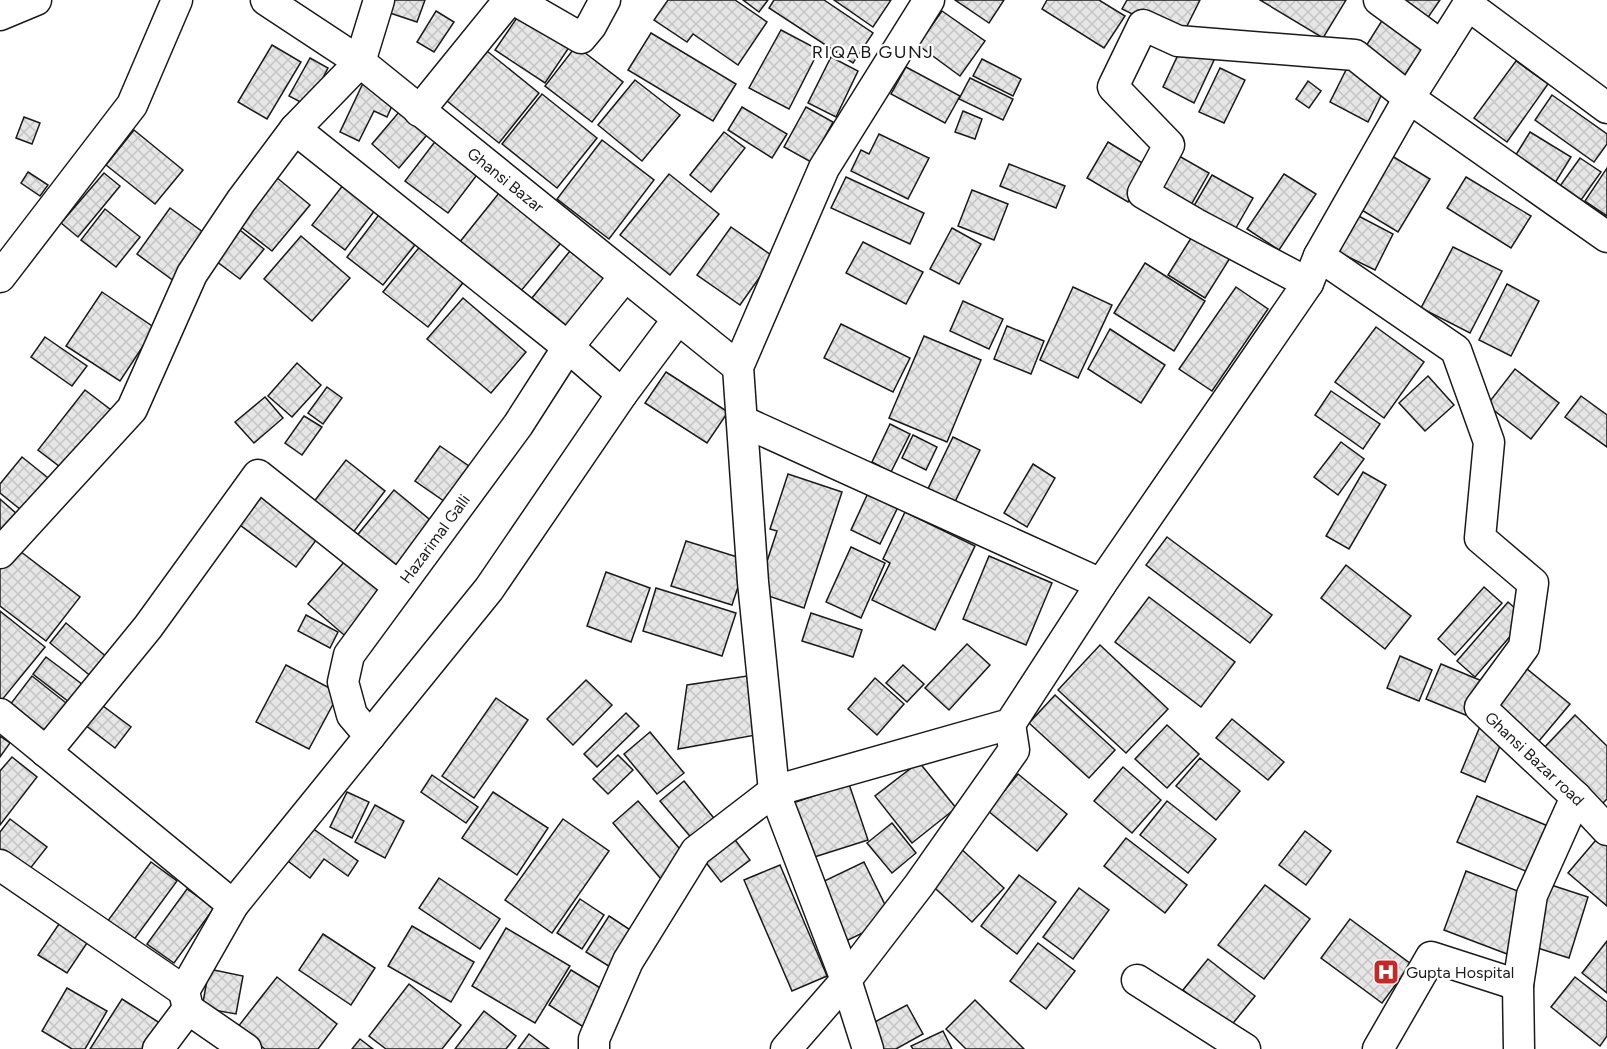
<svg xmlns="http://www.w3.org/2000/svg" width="1607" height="1049" viewBox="0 0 1607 1049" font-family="Figtree,sans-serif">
<defs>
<pattern id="building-cross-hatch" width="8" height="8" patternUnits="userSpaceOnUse" patternTransform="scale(1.5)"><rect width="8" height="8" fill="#e6e6e6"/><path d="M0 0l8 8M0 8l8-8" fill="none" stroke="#c5c5c5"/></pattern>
</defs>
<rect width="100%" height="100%" fill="#fff"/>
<g fill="url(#building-cross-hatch)" stroke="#1a1a1a" stroke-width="1.5">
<polygon points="385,0 425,0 417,22 381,10"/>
<polygon points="668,0 735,0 767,22 738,65 693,34 687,42 654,20"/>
<polygon points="743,0 768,0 759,12"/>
<polygon points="774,0 824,0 873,33 853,63 769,8"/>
<polygon points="834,0 891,0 873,27"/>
<polygon points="955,0 1004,0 989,23"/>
<polygon points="1047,0 1099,0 1125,16 1104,48 1042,9"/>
<polygon points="1127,0 1200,0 1181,38 1122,9"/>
<polygon points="1260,0 1346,0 1323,38"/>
<polygon points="1383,0 1440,0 1422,26"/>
<polygon points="436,11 454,22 434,52 417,42"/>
<polygon points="942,11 985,41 960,76 918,45"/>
<polygon points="521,12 570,46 545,83 495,50"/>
<polygon points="1383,19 1424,46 1401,81 1361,54"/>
<polygon points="781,30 819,50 789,109 749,88"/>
<polygon points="651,33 736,84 713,121 628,70"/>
<polygon points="1184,42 1215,58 1194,103 1163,87"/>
<polygon points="272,45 301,62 267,119 238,102"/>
<polygon points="576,46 623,82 592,122 545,86"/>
<polygon points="482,47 539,93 499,143 442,97"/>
<polygon points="831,57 858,71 836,117 808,103"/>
<polygon points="310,58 328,68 308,106 289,96"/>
<polygon points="982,59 1021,79 1013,96 973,76"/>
<polygon points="1516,61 1548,84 1507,142 1474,118"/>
<polygon points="1349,64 1387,84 1368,122 1330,102"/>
<polygon points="906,67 960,96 945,123 891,94"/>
<polygon points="1220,68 1245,80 1224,123 1199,112"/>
<polygon points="970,78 1013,99 1003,120 959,99"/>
<polygon points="635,80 680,115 642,161 598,125"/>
<polygon points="364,81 396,97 387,117 374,111 359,141 340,132"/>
<polygon points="1308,81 1321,91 1309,108 1296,99"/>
<polygon points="542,94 597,138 557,188 502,144"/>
<polygon points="1552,95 1607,134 1607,144 1594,162 1535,120"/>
<polygon points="405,105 432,129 399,168 372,144"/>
<polygon points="742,107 787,134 772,158 728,130"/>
<polygon points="806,107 833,122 811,162 784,147"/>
<polygon points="963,111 982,119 975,139 955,132"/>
<polygon points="24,117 40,123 32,144 16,138"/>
<polygon points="134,130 183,170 155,204 106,165"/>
<polygon points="724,132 745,148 711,192 690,175"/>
<polygon points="1530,132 1571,157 1550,191 1509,166"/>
<polygon points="879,134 929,158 908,199 851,171 861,150 869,154"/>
<polygon points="440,135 483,167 448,213 405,181"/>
<polygon points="602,140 654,180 609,239 557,199"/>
<polygon points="1108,142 1149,167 1128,202 1087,178"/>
<polygon points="1172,152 1209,173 1187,212 1150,192"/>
<polygon points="1392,156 1430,179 1398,232 1360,209"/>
<polygon points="1580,158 1601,172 1581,200 1560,186"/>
<polygon points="1009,164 1065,186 1056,208 1000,186"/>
<polygon points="1607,168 1607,216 1585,201"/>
<polygon points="28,172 48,185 40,196 21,183"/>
<polygon points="270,172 310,205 272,251 232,220"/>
<polygon points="104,173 120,186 78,237 61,223"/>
<polygon points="669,174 719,214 670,275 620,235"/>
<polygon points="1284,174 1316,194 1279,250 1247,229"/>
<polygon points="1212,175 1253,198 1229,240 1188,216"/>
<polygon points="846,177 924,213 910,244 831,208"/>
<polygon points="1466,177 1531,216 1511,248 1447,208"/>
<polygon points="347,180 379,205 345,250 312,225"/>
<polygon points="503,188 565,238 520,292 459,243"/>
<polygon points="972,190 1008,204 994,240 958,226"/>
<polygon points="170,208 211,238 178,284 137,254"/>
<polygon points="105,209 140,237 116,267 81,240"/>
<polygon points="1349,211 1393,234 1375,270 1330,248"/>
<polygon points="381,212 418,241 383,285 347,257"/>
<polygon points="236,227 264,249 240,279 212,258"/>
<polygon points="731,227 774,257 740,305 697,275"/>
<polygon points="1198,227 1235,250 1205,298 1168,275"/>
<polygon points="952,228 981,244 959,284 930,269"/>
<polygon points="301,236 350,278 312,321 264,279"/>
<polygon points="863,242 923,272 906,304 846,273"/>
<polygon points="422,244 466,279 428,327 383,292"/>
<polygon points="574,246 616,280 574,332 532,298"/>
<polygon points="1453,247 1502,271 1470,333 1421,308"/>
<polygon points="1145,263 1205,301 1174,351 1114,313"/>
<polygon points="1507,284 1539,301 1511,356 1479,340"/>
<polygon points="1073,287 1112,305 1078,378 1040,360"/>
<polygon points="1236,287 1268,309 1212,391 1179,369"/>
<polygon points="102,292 155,328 120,381 66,346"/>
<polygon points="463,298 526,352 491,393 427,339"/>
<polygon points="963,301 1003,319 989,349 950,331"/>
<polygon points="841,324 910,358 893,392 824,358"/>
<polygon points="1007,326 1044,341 1031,374 994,359"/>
<polygon points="1376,327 1424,362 1384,418 1335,382"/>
<polygon points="1110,329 1165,365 1141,403 1088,369"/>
<polygon points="924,336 981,360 947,442 889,418"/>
<polygon points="45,337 87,366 72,386 31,357"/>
<polygon points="297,363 321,385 292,417 268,396"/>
<polygon points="1515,369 1559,403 1531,439 1487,405"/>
<polygon points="666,372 728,412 707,443 645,403"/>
<polygon points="1428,376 1454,405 1425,431 1399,403"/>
<polygon points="327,387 342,398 323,424 308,413"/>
<polygon points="85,390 115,413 68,473 38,450"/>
<polygon points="1331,391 1380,424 1363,449 1315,415"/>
<polygon points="1581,396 1607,415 1607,447 1565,417"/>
<polygon points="265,397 283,418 254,443 235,422"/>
<polygon points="304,416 322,427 302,455 285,443"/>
<polygon points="890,424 910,434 891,472 872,462"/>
<polygon points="913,435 937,447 926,470 902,458"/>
<polygon points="953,437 980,450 951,510 924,497"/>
<polygon points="1341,442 1364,459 1338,495 1314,477"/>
<polygon points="440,446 479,473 454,508 415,481"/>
<polygon points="22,457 57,485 31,518 0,493 0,484"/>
<polygon points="346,460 385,491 345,543 306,512"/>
<polygon points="1033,464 1055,478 1027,527 1004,513"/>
<polygon points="1363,472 1386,485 1349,549 1326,536"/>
<polygon points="788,474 842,492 804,608 757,592 777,531 770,529"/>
<polygon points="260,490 320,535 296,567 236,522"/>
<polygon points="394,490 440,528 400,575 355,538"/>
<polygon points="869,491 899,505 880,544 851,530"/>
<polygon points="0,499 26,522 0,551"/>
<polygon points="905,512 975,546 935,630 872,600 890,563 883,559"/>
<polygon points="1167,537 1272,615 1250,643 1146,565"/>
<polygon points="686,541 747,560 732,605 671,586"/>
<polygon points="12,545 80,597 46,641 0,606 0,560"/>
<polygon points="851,547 885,563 861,618 826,602"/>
<polygon points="351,554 393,591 350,640 308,604"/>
<polygon points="989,556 1052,583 1026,645 963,619"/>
<polygon points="1346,565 1411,616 1385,649 1321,598"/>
<polygon points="606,572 650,588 631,642 587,626"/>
<polygon points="1484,587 1502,603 1455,655 1438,639"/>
<polygon points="656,588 736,613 722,656 643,631"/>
<polygon points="1149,597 1235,662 1201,707 1115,642"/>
<polygon points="1508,602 1526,618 1475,677 1457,661"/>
<polygon points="0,611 45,647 1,701 0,700"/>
<polygon points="811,613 862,630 853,657 802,641"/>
<polygon points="306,615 338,632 330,648 298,631"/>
<polygon points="66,623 114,663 98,682 50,643"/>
<polygon points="967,644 990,665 949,710 925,688"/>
<polygon points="1100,645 1168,709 1126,753 1058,690"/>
<polygon points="1400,656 1432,670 1419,701 1387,688"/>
<polygon points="46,657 91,691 78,709 33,674"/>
<polygon points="1441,664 1482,681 1468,716 1426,699"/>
<polygon points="1521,664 1570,704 1534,747 1486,707"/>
<polygon points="286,665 339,693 309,749 256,722"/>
<polygon points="903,665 924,684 907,702 886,683"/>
<polygon points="32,676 75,710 49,743 6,710"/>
<polygon points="747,676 756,735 678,749 687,685"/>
<polygon points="875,678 904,704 877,735 848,709"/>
<polygon points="586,680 612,705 573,745 547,719"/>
<polygon points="1055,695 1115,750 1089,778 1029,723"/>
<polygon points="496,698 528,720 474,798 442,776"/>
<polygon points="95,700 131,727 115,748 80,721"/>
<polygon points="626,713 639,726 597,767 584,754"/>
<polygon points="1575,715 1607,746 1607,799 1600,806 1542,750"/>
<polygon points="1232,719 1284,762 1268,780 1216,738"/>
<polygon points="1481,724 1505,734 1485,782 1461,772"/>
<polygon points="1167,725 1199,754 1167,788 1135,759"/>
<polygon points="650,732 684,773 657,794 624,754"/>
<polygon points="0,736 10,743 0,757"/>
<polygon points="618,755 633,770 608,794 593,779"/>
<polygon points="12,757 37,777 0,825 0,771"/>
<polygon points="1200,758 1240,791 1216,820 1176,786"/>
<polygon points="919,762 956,808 912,843 875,796"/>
<polygon points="1123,767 1161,800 1132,833 1094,801"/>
<polygon points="1018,774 1067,814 1037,851 988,811"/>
<polygon points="432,775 478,807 466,823 421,792"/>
<polygon points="684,781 717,822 694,841 660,801"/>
<polygon points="849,784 868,840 808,859 790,804"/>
<polygon points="347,792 369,802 352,838 330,827"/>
<polygon points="493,792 548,828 517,875 462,838"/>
<polygon points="1477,796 1555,829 1535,875 1457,842"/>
<polygon points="638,801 687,857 661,879 613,823"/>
<polygon points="1167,801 1216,839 1188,873 1140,835"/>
<polygon points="375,805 404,821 385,858 355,842"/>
<polygon points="10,819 47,847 25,875 0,855 0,832"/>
<polygon points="563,819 609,851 552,933 505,900"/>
<polygon points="892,823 916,853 892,873 867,843"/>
<polygon points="308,825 358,861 348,876 324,859 310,878 284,858"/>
<polygon points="1305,831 1331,851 1306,885 1279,865"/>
<polygon points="730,833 750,860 721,882 700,855"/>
<polygon points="1601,834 1607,839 1607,906 1568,873"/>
<polygon points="1126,838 1187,885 1165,913 1104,866"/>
<polygon points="959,847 1004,888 972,922 927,881"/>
<polygon points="151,862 177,881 133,941 107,922"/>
<polygon points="864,862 892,919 846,941 818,884"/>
<polygon points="780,865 827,976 792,991 744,880"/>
<polygon points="1466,871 1528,895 1507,954 1444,930"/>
<polygon points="1019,875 1056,902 1017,954 981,926"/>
<polygon points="439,878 500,919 480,949 419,908"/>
<polygon points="1545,883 1588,897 1569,958 1525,944"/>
<polygon points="1265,885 1310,919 1264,979 1218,945"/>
<polygon points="1079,888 1109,910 1073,959 1043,937"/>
<polygon points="187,889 214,908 174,963 147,944"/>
<polygon points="580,899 604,915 582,949 557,933"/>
<polygon points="65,915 93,934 67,973 38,955"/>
<polygon points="609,916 638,935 615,970 586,952"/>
<polygon points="1350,919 1411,964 1382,1003 1321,958"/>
<polygon points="412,926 474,962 451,1002 388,966"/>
<polygon points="506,928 570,966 535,1023 472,986"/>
<polygon points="323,934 375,968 351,1005 299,970"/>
<polygon points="1607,941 1607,993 1582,973"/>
<polygon points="1038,943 1075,971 1046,1009 1010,981"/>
<polygon points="1208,959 1255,996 1230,1027 1183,990"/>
<polygon points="209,969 243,976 236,1014 202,1008"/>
<polygon points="571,970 607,992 585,1028 549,1005"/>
<polygon points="277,977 337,1024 318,1049 265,1049 237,1028"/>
<polygon points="1575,977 1607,1002 1607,1036 1600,1046 1551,1007"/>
<polygon points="409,984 461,1025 442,1049 386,1049 369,1036"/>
<polygon points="67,988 107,1011 85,1049 72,1049 42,1031"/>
<polygon points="122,999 163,1025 148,1049 90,1049"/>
<polygon points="975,1000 1024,1049 966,1049 946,1029"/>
<polygon points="907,1005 923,1034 896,1049 882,1049 869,1025"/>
<polygon points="484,1011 516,1036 506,1049 455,1049"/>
<polygon points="943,1031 952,1049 913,1049 911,1046"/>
<polygon points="529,1034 549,1049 518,1049"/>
<polygon points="360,1039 373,1049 352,1049"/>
</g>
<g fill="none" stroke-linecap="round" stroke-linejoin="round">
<g stroke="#1a1a1a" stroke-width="33">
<g id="minor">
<path id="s1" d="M266,0L360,62L738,367"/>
<polyline points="515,0 581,38 591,26 605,0"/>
<polyline points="1379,0 1442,46"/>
<polyline points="1468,5 1607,108"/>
<polyline points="0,15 36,0"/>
<polyline points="419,111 509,0"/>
<path id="s2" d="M1319,256L1456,350L1489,442L1480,538L1533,583L1524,647L1480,707L1576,797L1607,830"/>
<polyline points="0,277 132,105 177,0"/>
<polyline points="1308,283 1196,224 1143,193 1169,145 1113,87 1143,25 1178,41 1355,55 1409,98 1607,237"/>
<polyline points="622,394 678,319"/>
<polyline points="742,421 1101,584"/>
<polyline points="0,553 132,409 192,274 241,201 295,129 360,62 379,0"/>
<polyline points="0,714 233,905"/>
<path id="s3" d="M370,736L352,715L343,682L349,655L518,425L568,347L625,276"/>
<polyline points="46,752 148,627 258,475 399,587"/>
<polyline points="0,865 184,991"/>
<polyline points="1137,980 1245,1049"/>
<polyline points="188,1009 246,1049"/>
<polyline points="158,1049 188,1009 184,991 233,905 489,589 622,394 568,347 295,129"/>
<polyline points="594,1049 594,1039 628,961 696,851 774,791 1010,724 1101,584 1308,283 1319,256 1409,98 1471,0"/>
<polyline points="786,1049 846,980 919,885 1014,750 1010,724"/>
<polyline points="868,1049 846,980 774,791 753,582 738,367 824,168 929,0"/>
<polyline points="1378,1049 1431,957 1518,985"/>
<polyline points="1519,1049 1518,985 1532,895 1576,797"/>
</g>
</g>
<use href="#minor" stroke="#fff" stroke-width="30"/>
</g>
<defs>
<g id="hospital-square" transform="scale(1.35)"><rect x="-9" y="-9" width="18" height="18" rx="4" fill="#c62828" stroke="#fff"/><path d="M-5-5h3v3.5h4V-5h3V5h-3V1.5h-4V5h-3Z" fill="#fff"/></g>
</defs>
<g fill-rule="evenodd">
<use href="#hospital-square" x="1386" y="972"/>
</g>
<g text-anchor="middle" stroke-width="4.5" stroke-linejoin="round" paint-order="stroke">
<g font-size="16" fill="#1a1a1a" stroke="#fff">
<text dy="6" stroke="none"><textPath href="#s1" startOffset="300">Ghansi Bazar</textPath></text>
<text dy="6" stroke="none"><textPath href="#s3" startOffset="234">Hazarimal Galli</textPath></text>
<text dy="6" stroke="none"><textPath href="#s2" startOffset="644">Ghansi Bazar road</textPath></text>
</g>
<g font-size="16" fill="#1a1a1a" stroke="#fff" text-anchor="start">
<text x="1406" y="978">Gupta Hospital</text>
</g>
<g font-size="18" letter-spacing="1.5" fill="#1a1a1a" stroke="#fff">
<text x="873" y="58">RIQAB GUNJ</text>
</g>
</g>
</svg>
